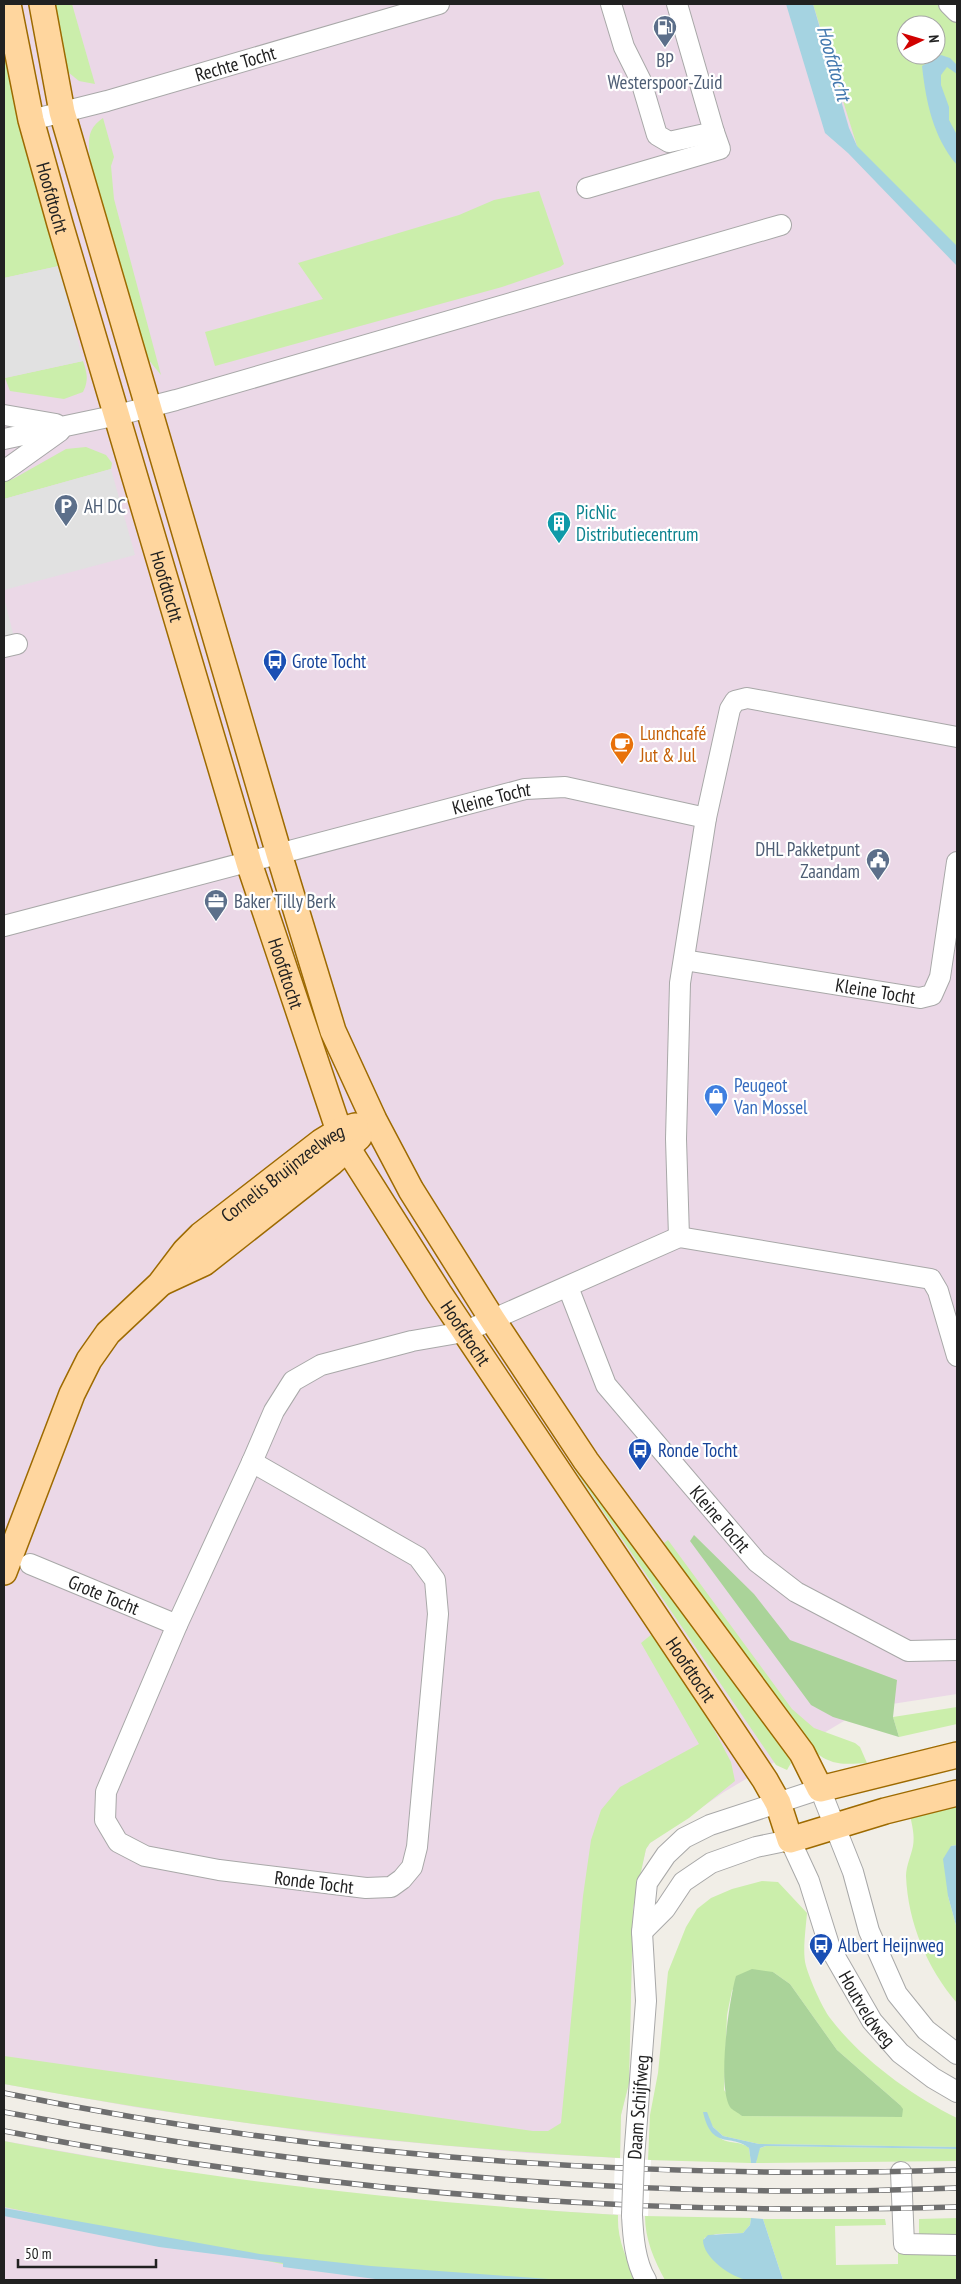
<svg xmlns="http://www.w3.org/2000/svg" width="961" height="2284" viewBox="0 0 961 2284" font-family="'PT Sans Narrow',sans-serif">
<rect width="100%" height="100%" fill="#f1eee7"/>
<g fill="#ebd8e7">
<polygon points="4,4 815,4 957,222 957,1694 866,1708 724,1792 650,1843 646,1849 633,1908 629,2083 621,2115 620,2158 527,2153 340,2136 140,2108 4,2084"/>
<polygon points="4,2141 192,2174 316,2190 491,2207 618,2215 618,2231 622,2249 637,2280 4,2280"/>
</g>
<g fill="#cbeeab" fill-rule="evenodd">
<polygon points="51,4 72,4 95,84 79,81 63,68"/>
<path d="M813,4H939L957,21V260L851,151L857,146ZM906,25H936V55H906Z"/>
<polygon points="4,45 18,115 59,266 4,278"/>
<path d="M103,118L114,157L111,166L114,199L161,375L143,353L90,163C89,143 85,130 103,118Z"/>
<polygon points="539,191 564,264 560,267 502,287 215,366 205,332 323,299 298,263 459,215 494,200"/>
<path d="M83,361C87,373 89,380 83,392L64,399L10,391L5,378Z"/>
<polygon points="86,447 106,455 112,463 111,469 4,499 4,481 13,479 66,449"/>
<polygon points="575,1470 580,1470 786,1749 791,1763 787,1770 776,1765"/>
<path d="M668,1540L792,1709L814,1728L855,1743L860,1747L867,1763C839,1765 828,1765 807,1745L689,1586L664,1543Z"/>
<path d="M652,1634L700,1703L731,1762L735,1781L689,1818L650,1843L646,1849L633,1908L629,2083L621,2115L620,2158C412,2147 209,2122 4,2084V2056L533,2131H548L561,2123L583,1896L591,1840L601,1810L620,1787L699,1744L641,1643Z"/>
<polygon points="957,1707 957,1724 899,1737 893,1717"/>
<path d="M957,1806V1845L951,1846L948,1896L957,1929V2003C927,1968 908,1923 906,1876C906,1866 911,1856 913,1846C915,1836 912,1825 910,1815Z"/>
<path d="M762,1881L778,1882L807,1913C806,1927 802,1953 806,1966C810,1980 822,2007 830,2018C861,2059 912,2096 957,2118V2147L759,2144L723,2136L713,2127L704,2112C710,2125 714,2139 730,2142C737,2143 743,2143 749,2148L751,2163L648,2160L650,2115L658,2073L668,1972L686,1927L697,1909L711,1898L732,1889ZM773,1972L790,1984L837,2050L900,2105L902,2117L742,2116L724,2090L727,2015L732,1990Z"/>
<path d="M4,2141C207,2180 411,2202 618,2215C617,2240 626,2258 637,2280H440L292,2266L4,2207Z"/>
<polygon points="766,2146 957,2149 957,2161 756,2163 758,2149"/>
<path d="M645,2216L751,2218L750,2225L743,2233L716,2234L704,2238L716,2262L747,2280H665C654,2260 645,2239 645,2216Z"/>
<polygon points="957,2218 957,2240 919,2239 919,2219"/>
<polygon points="763,2219 885,2219 886,2225 835,2226 836,2265 898,2264 898,2252 957,2251 957,2280 783,2280"/>
</g>
<g fill="#aad399">
<polygon points="694,1535 754,1594 790,1640 897,1680 893,1717 899,1737 833,1717 811,1705 690,1541"/>
<path d="M752,1969L773,1972L790,1984L837,2050L900,2105L903,2109L902,2117L742,2116C739,2113 732,2110 730,2107C717,2086 729,2000 736,1976Z"/>
</g>
<g fill="#e1e1e1">
<polygon points="59,266 83,361 4,378 4,278"/>
<polygon points="111,469 135,555 4,590 4,499"/>
<polygon points="4,598 14,637 4,639"/>
</g>
<g fill="#a5d3e1">
<polygon points="786,4 813,4 849,128 857,146 957,246 957,266 848,153 825,133"/>
<path d="M941,55L950,58L957,65V74L947,67L941,75V85L949,107V120L957,135V165C933,137 926,102 922,66Z"/>
<polygon points="957,1845 957,1929 948,1896 943,1859 951,1846"/>
<path d="M703,2112H707L713,2127L723,2136L759,2144L957,2147V2149L766,2146L760,2148L756,2163H751L749,2148C731,2133 712,2151 703,2112Z"/>
<polygon points="4,2208 260,2254 371,2266 562,2280 383,2280 283,2267 283,2263 159,2247 4,2216"/>
<path d="M751,2218L763,2219L783,2280C772,2280 759,2282 748,2280C732,2278 703,2258 703,2240L708,2235L743,2233L750,2225Z"/>
</g>
<polygon fill="#fff" points="615,2158 651,2160 648,2216 613,2214"/>
<g fill="none" stroke-linecap="round" stroke-linejoin="round">
<g stroke="#a8a8a8" stroke-width="22">
<g id="minor">
<polyline points="611,4 624,47 641,81 657,135 669,142 714,132 677,4"/>
<polyline points="949,4 957,12"/>
<path id="s1" d="M31,120L107,101L439,4"/>
<polyline points="587,188 720,149 714,132"/>
<polyline points="4,415 56,424"/>
<polyline points="4,439 118,415 176,400 781,225"/>
<polyline points="4,471 60,431"/>
<polyline points="4,647 17,644"/>
<path id="s2" d="M4,926L525,789L565,787L706,818"/>
<path id="s3" d="M684,960L920,998L932,995L940,977L957,862"/>
<polyline points="679,1237 676,1139 680,983 706,818 730,709 735,701 747,698 957,737"/>
<path id="s4" d="M568,1287L606,1385L757,1562L796,1592L908,1651L957,1650"/>
<polygon points="252,1462 418,1557 435,1580 438,1614 417,1847 412,1867 402,1879 391,1887 366,1888 219,1870 145,1856 118,1842 105,1820 106,1792 177,1625"/>
<polyline points="252,1462 274,1411 293,1381 321,1365 412,1341 464,1332 679,1237 931,1279 938,1291 957,1356"/>
<path id="s5" d="M30,1564L177,1625"/>
<path id="s6" d="M642,1932L665,1909L683,1882L711,1863L756,1847L790,1840L809,1881L830,1948L872,2021L900,2053L933,2078L957,2092"/>
<path id="s7" d="M634,2159L646,2001L642,1932L647,1883L666,1855L684,1838L710,1825L820,1789L853,1872L869,1931L897,1994L926,2030L957,2054"/>
<polyline points="901,2172 904,2244 957,2245"/>
<path d="M632,2215C633,2236 635,2262 646,2280"/>
</g>
</g>
<g stroke="#9d6a00" stroke-width="28">
<g id="major">
<path id="s8" d="M8,4L31,120L60,224L249,863L339,1131L348,1149L439,1293L765,1780L778,1803L790,1840L885,1811L957,1793"/>
<polyline points="42,4 62,112 279,854 333,1031 374,1120 411,1190 492,1319 586,1461 802,1753 820,1789 957,1755"/>
<polyline points="163,1282 204,1263 331,1163 359,1137"/>
<path id="s9" d="M4,1572L72,1394L89,1360L108,1333L160,1284L185,1251L201,1235L321,1142L339,1131L355,1126"/>
</g>
</g>
<use href="#minor" stroke="#fff" stroke-width="20"/>
<use href="#major" stroke="#ffd69e" stroke-width="25"/>
<g stroke="#6f6f6f" stroke-width="5.5">
<g id="rail">
<path d="M4,2093C317,2157 638,2180 957,2170"/>
<path d="M4,2112C318,2172 637,2201 957,2188"/>
<path d="M4,2131C318,2192 637,2217 957,2207"/>
</g>
</g>
<use href="#rail" stroke="#fff" stroke-width="4" stroke-dasharray="11" stroke-linecap="butt"/>
<g stroke="#a8a8a8" stroke-width="22" stroke-linecap="butt">
<polyline id="minor-bridge" points="632,2215 634,2159"/>
</g>
<use href="#minor-bridge" stroke="#fff" stroke-width="20"/>
</g>
<defs>
<g id="fuel-pin" transform="scale(1.25)"><path d="M0 17L-7.5 6A9.5 9.5 0 1 1 7.5 6Z" fill="#5c6f8a" stroke="#fff"/><path d="M-5.5-6h7V0h2V4h1.3V-2.5L3-4.5l.8-.8L6-3V5H2.5V1h-1V6h-7ZM-4.2-4.7v3.2H.2V-4.7Z" fill="#fff"/></g>
<g id="parking-pin" transform="scale(1.25)"><path d="M0 17L-7.5 6A9.5 9.5 0 1 1 7.5 6Z" fill="#5c6f8a" stroke="#fff"/><path d="M-3.5-5.5H1a3.5 3.5 0 0 1 0 7H-1V5.5H-3.5ZM-1-3.4V-.6H.8a1.4 1.4 0 0 0 0-2.8Z" fill="#fff"/></g>
<g id="building-pin" transform="scale(1.25)"><path d="M0 17L-7.5 6A9.5 9.5 0 1 1 7.5 6Z" fill="#0f9aa8" stroke="#fff"/><path d="M-4-6H4V6H1V3H-1V6H-4ZM-2.5-4.3h1.7v1.8h-1.7ZM.8-4.3h1.7v1.8H.8ZM-2.5-1h1.7V.8h-1.7ZM.8-1h1.7V.8H.8Z" fill="#fff"/></g>
<g id="bus-pin" transform="scale(1.25)"><path d="M0 17L-7.5 6A9.5 9.5 0 1 1 7.5 6Z" fill="#1a4fb4" stroke="#fff"/><path d="M-5-6H5V4H4V6H2V4H-2V6H-4V4H-5ZM-3.5-4V0h7V-4ZM-3.5 1.2v1.5H-2V1.2ZM2 1.2v1.5H3.5V1.2Z" fill="#fff"/></g>
<g id="cafe-pin" transform="scale(1.25)"><path d="M0 17L-7.5 6A9.5 9.5 0 1 1 7.5 6Z" fill="#e8710a" stroke="#fff"/><path d="M-5.5-4.5H6V0H3Q3 3.5 0 3.5H-2.5Q-5.5 3.5-5.5 0ZM3-3.2v2h1.7v-2ZM-6 4.5H4V6H-6Z" fill="#fff"/></g>
<g id="civic-pin" transform="scale(1.25)"><path d="M0 17L-7.5 6A9.5 9.5 0 1 1 7.5 6Z" fill="#5c6f8a" stroke="#fff"/><path d="M-.6-6.5H3V-4.5H.6V-3L4-1V1h2V6H-6V1h2V-1L-.6-3ZM-1.2 2.5V6h2.4V2.5Z" fill="#fff"/></g>
<g id="office-pin" transform="scale(1.25)"><path d="M0 17L-7.5 6A9.5 9.5 0 1 1 7.5 6Z" fill="#5c6f8a" stroke="#fff"/><path d="M-6-3h4V-5.5h4V-3h4V5H-6ZM-1-4.5V-3h2v-1.5ZM-6 0V1H6V0Z" fill="#fff"/></g>
<g id="shop-pin" transform="scale(1.25)"><path d="M0 17L-7.5 6A9.5 9.5 0 1 1 7.5 6Z" fill="#3f7fe0" stroke="#fff"/><path d="M-5-2.5h2.3a2.7 3.5 0 0 1 5.4 0H5L5.5 6h-11ZM-1.5-2.5h3a1.5 2.3 0 0 0-3 0Z" fill="#fff"/></g>
</defs>
<g fill-rule="evenodd">
<use href="#fuel-pin" x="665" y="27"/>
<use href="#parking-pin" x="66" y="506"/>
<use href="#building-pin" x="559" y="523"/>
<use href="#bus-pin" x="275" y="661"/>
<use href="#cafe-pin" x="622" y="744"/>
<use href="#civic-pin" x="878" y="860"/>
<use href="#office-pin" x="216" y="901"/>
<use href="#shop-pin" x="716" y="1096"/>
<use href="#bus-pin" x="640" y="1450"/>
<use href="#bus-pin" x="821" y="1945"/>
</g>
<g text-anchor="middle" stroke-width="4.5" stroke-linejoin="round" paint-order="stroke">
<g font-size="19" fill="#4e5e75" stroke="#fff" text-anchor="start">
<text x="665" y="67" text-anchor="middle">BP<tspan x="665" dy="22">Westerspoor-Zuid</tspan></text>
<text x="84" y="513">AH DC</text>
<text x="860" y="856" text-anchor="end">DHL Pakketpunt<tspan x="860" dy="22">Zaandam</tspan></text>
<text x="234" y="908">Baker Tilly Berk</text>
</g>
<g font-size="19" fill="#212121" stroke="#fff">
<text dy="7" stroke="none"><textPath href="#s1" startOffset="212">Rechte Tocht</textPath></text>
<text dy="7" stroke="none"><textPath href="#s8" startOffset="199">Hoofdtocht</textPath></text>
<text dy="7" stroke="none"><textPath href="#s8" startOffset="604">Hoofdtocht</textPath></text>
<text dy="7" stroke="none"><textPath href="#s2" startOffset="504">Kleine Tocht</textPath></text>
<text dy="7" stroke="none"><textPath href="#s8" startOffset="1009">Hoofdtocht</textPath></text>
<text dy="7" stroke="none"><textPath href="#s3" startOffset="194">Kleine Tocht</textPath></text>
<text dy="7" stroke="none"><textPath href="#s9" startOffset="500">Cornelis Bruijnzeelweg</textPath></text>
<text dy="7" stroke="none"><textPath href="#s8" startOffset="1414">Hoofdtocht</textPath></text>
<text dy="7" stroke="none"><textPath href="#s4" startOffset="281">Kleine Tocht</textPath></text>
<text dy="7" stroke="none"><textPath href="#s5" startOffset="80">Grote Tocht</textPath></text>
<text dy="7" stroke="none"><textPath href="#s8" startOffset="1819">Hoofdtocht</textPath></text>
<text transform="translate(314 1882) rotate(7)" y="7">Ronde Tocht</text>
<text dy="7" stroke="none"><textPath href="#s6" startOffset="368">Houtveldweg</textPath></text>
<text dy="7" stroke="none"><textPath href="#s7" startOffset="52">Daam Schijfweg</textPath></text>
</g>
<g font-size="19" fill="#0d838f" stroke="#fff" text-anchor="start">
<text x="576" y="519">PicNic<tspan x="576" dy="22">Distributiecentrum</tspan></text>
</g>
<g font-size="19" fill="#164399" stroke="#fff" text-anchor="start">
<text x="292" y="668">Grote Tocht</text>
<text x="658" y="1457">Ronde Tocht</text>
<text x="838" y="1952">Albert Heijnweg</text>
</g>
<g font-size="19" fill="#c56008" stroke="#fff" text-anchor="start">
<text x="640" y="740">Lunchcafé<tspan x="640" dy="22">Jut &amp; Jul</tspan></text>
</g>
<g font-size="19" fill="#366cbe" stroke="#fff" text-anchor="start">
<text x="734" y="1092">Peugeot<tspan x="734" dy="22">Van Mossel</tspan></text>
</g>
<g font-size="20" font-style="italic" fill="#4379af" stroke="#fff">
<text transform="translate(834 63) rotate(74)" y="7">Hoofdtocht</text>
</g>
</g>
<rect width="961" height="2284" fill="none" stroke="#212121" stroke-width="10"/>
<g transform="translate(921 40) rotate(85)"><circle r="24" fill="#ffffff" stroke="#a6a6a6"/>
<path d="M0-4L9 19L0 12L-9 19Z" fill="#d10100"/>
<text y="-8" font-size="14" font-weight="bold" text-anchor="middle" fill="#212121">N</text>
</g>
<path d="M18 2259v8h138v-8" fill="none" stroke="#212121" stroke-width="2.5"/>
<text x="25" y="2259" font-size="15" fill="#212121" stroke="#ffffff" stroke-width="4" paint-order="stroke">50 m</text>
</svg>
